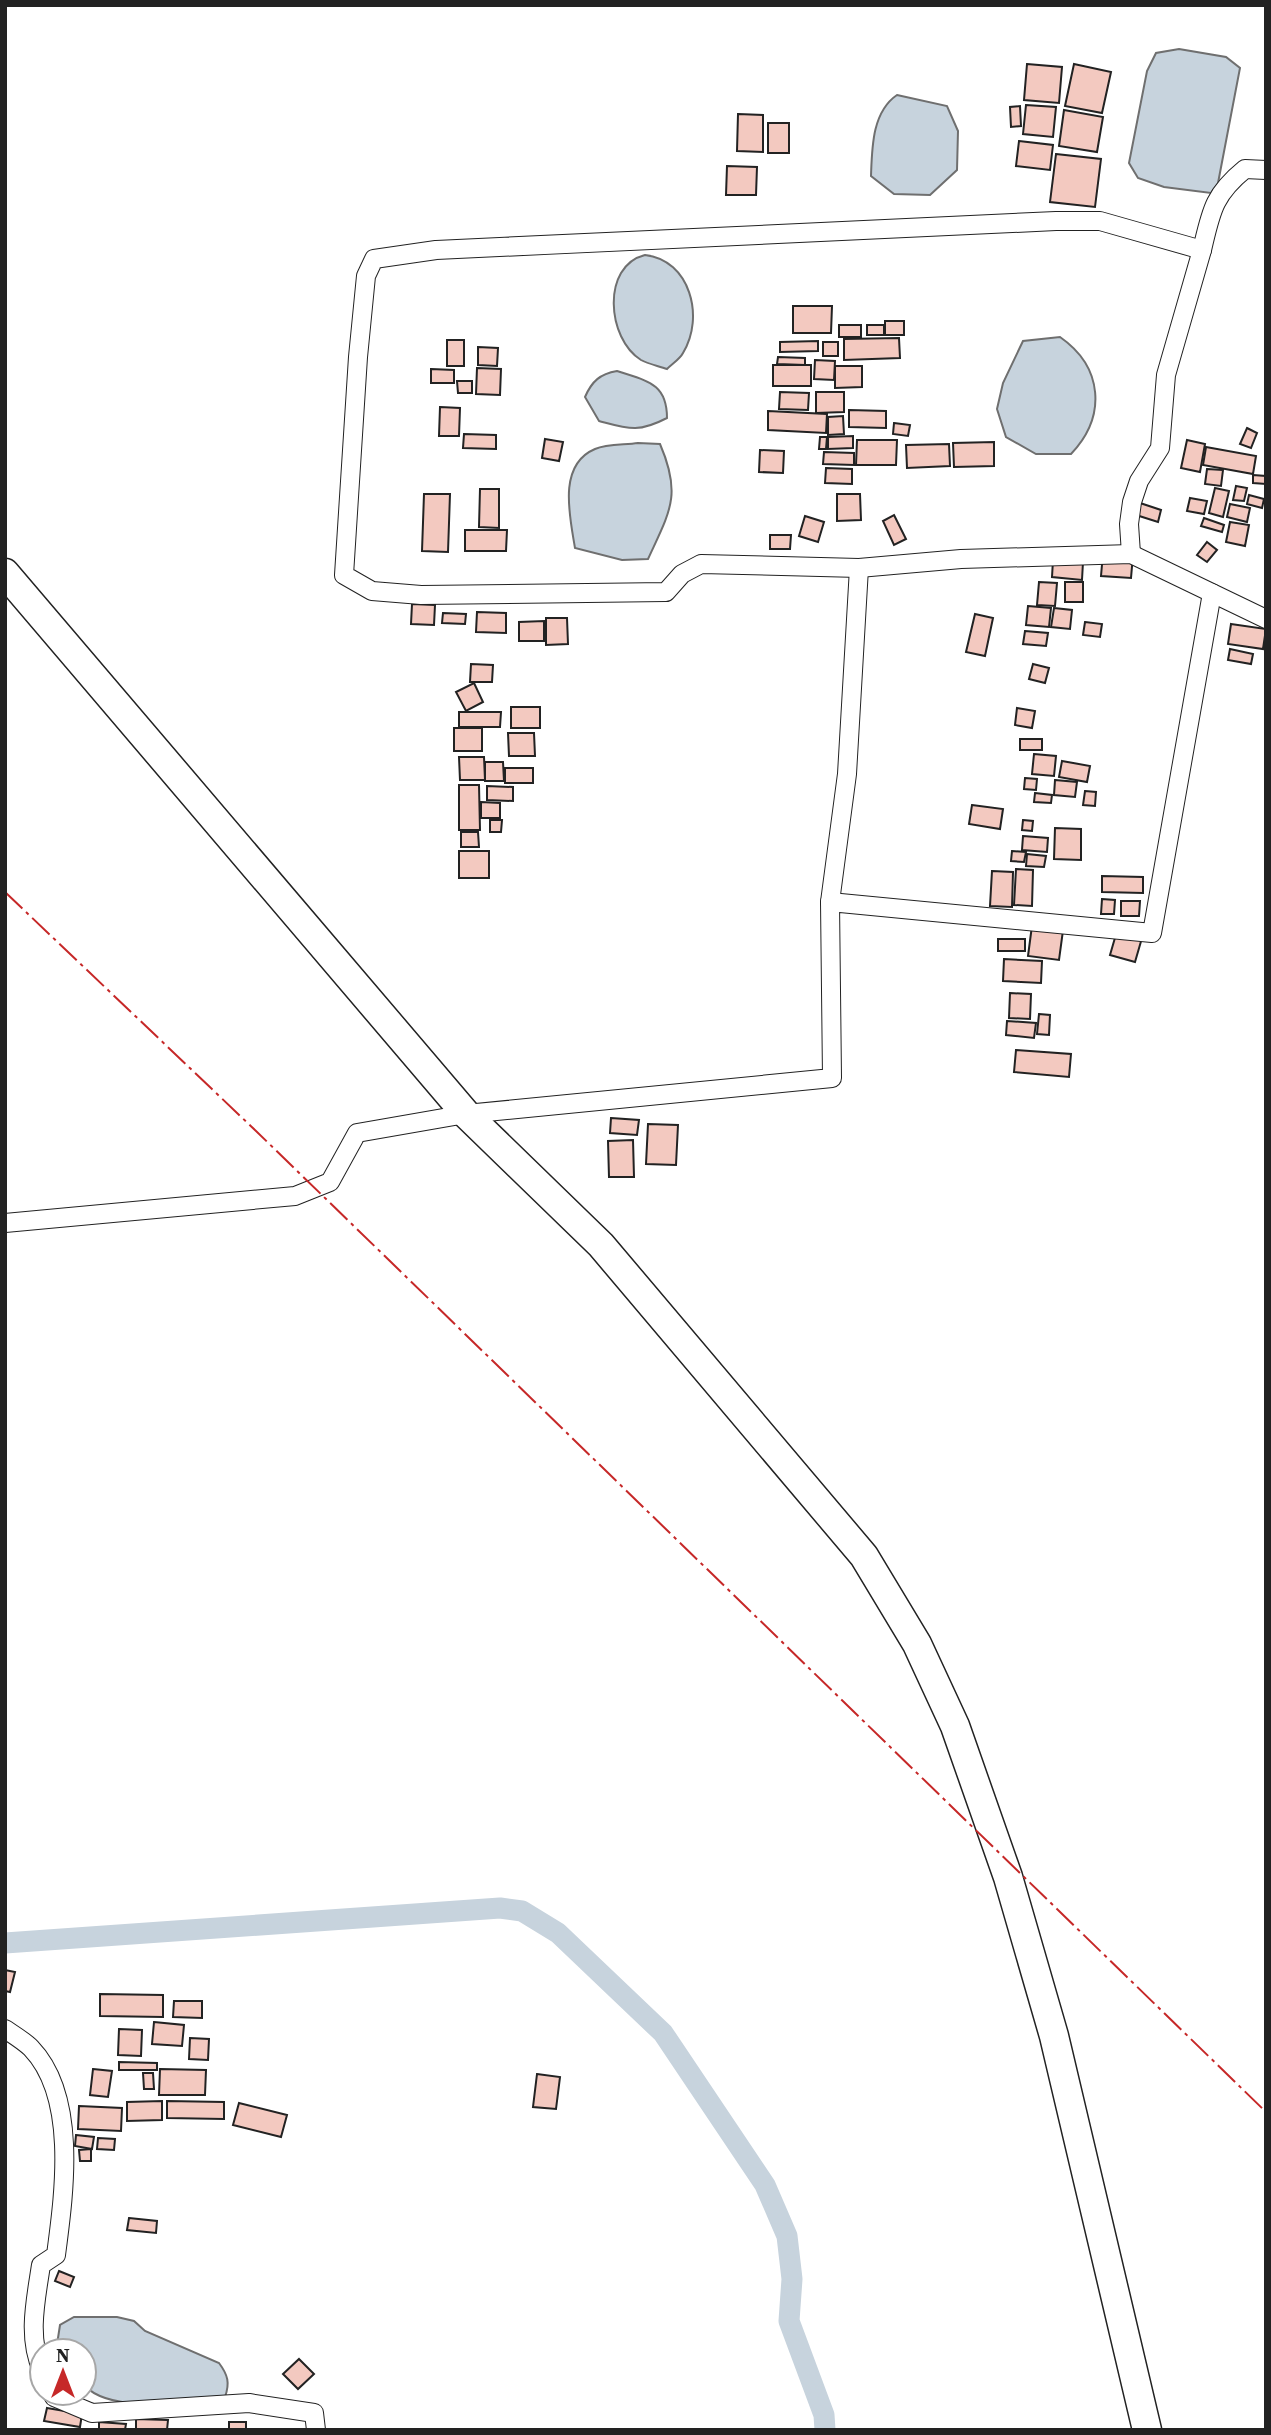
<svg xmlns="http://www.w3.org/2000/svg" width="1271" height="2435" viewBox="0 0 1271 2435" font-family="'Source Serif 4',serif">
<rect width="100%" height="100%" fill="#fff"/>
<g fill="#c7d3dd" stroke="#6f6f6f" stroke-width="2">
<polygon points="1179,49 1226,57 1240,68 1218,183 1211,193 1164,187 1138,178 1129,163 1147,71 1156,53"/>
<path d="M897,95L947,106L958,131L957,170L930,195L894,194L871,176C872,148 872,112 897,95Z"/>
<path d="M645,255C690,260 705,317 683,353C680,359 672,364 667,369C659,366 648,364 641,360C607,339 601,266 645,255Z"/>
<path d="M1060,337C1103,367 1107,416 1071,454H1036L1006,437L997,409L1003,383L1023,341Z"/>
<path d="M617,371C647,381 667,383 667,418C638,433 629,429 599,421L585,397C592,381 600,374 617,371Z"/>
<path d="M638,443L660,444C682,495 670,511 648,559L622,560L575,548C570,517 557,465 595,449C607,444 625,445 638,443Z"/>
<path d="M74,2317H117L134,2321L145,2331L219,2363C228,2375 230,2383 225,2397C188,2401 111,2415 84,2385V2351H56L60,2325Z"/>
</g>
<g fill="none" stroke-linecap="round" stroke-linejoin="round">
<polyline stroke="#c7d3dd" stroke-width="21" points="5,1943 500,1908 522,1911 558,1933 663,2033 765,2185 787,2236 792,2279 789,2321 824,2415 825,2430"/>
</g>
<g fill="#f3c9c0" stroke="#222" stroke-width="2">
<polygon points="1027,64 1062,67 1059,103 1024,100"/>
<polygon points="1074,64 1111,72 1102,113 1065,106"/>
<polygon points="1026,105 1056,107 1053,137 1023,134"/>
<polygon points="1020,106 1021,126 1011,127 1010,107"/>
<polygon points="1064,110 1103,117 1097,152 1059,146"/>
<polygon points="738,114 763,115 763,152 737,151"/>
<rect x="768" y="123" width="21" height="30"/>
<polygon points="1019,141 1053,145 1050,170 1016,166"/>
<polygon points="1056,154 1101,159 1095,207 1050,202"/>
<polygon points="727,166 757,167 756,195 726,195"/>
<polygon points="793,306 832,306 831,333 793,333"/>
<rect x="885" y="321" width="19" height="14"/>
<rect x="839" y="325" width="22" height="12"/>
<rect x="867" y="325" width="17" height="10"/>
<polygon points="899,338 900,358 844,360 844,339"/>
<rect x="447" y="340" width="17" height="26"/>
<polygon points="818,341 818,351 780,352 780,342"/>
<rect x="823" y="342" width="15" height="14"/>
<polygon points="478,347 498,348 497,366 478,365"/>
<polygon points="778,357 805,358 805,365 777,364"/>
<polygon points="815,360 835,361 834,380 814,379"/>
<rect x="773" y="365" width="38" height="21"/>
<polygon points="835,366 862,366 862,387 835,388"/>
<polygon points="477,368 501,369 500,395 476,394"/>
<polygon points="431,369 454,370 454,383 431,383"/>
<polygon points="457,381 472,381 472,393 458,393"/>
<polygon points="780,392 809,393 808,410 779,409"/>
<polygon points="816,392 844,392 844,412 816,413"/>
<polygon points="440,407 460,408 459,436 439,436"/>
<polygon points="849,410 886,411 886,428 849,427"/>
<polygon points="768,411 827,414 826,433 768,430"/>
<polygon points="843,416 844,434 828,435 828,417"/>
<polygon points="894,423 910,425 908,436 893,434"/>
<polygon points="1247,428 1257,433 1251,448 1240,444"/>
<polygon points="464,434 496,435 496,449 463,448"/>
<polygon points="853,436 853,448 828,449 828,437"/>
<polygon points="820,437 827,437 826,449 819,449"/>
<polygon points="545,439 563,442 559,461 542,458"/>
<polygon points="857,440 897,440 896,465 856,465"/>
<polygon points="1187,440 1205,444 1200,472 1181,468"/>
<polygon points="994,442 994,466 954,467 953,443"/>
<polygon points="949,444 950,466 907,468 906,445"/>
<polygon points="1206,447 1256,456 1253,474 1203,465"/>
<polygon points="760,450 784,451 783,473 759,472"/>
<polygon points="824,452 854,453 854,465 823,464"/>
<polygon points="826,468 852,469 852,484 825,483"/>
<polygon points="1207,469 1223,470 1221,486 1205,484"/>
<polygon points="1253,475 1266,476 1266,484 1253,483"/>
<polygon points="1236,486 1247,488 1244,501 1233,500"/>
<polygon points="1215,488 1229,491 1223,517 1209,513"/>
<polygon points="480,489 499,489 499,528 479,527"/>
<polygon points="424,494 450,494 448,552 422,551"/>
<polygon points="837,494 860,494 861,520 837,521"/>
<polygon points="1249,495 1264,499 1262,508 1247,504"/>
<polygon points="1190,498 1207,501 1204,514 1187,511"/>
<polygon points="1137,502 1161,510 1158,522 1133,514"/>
<polygon points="1230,504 1250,508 1247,522 1227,517"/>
<polygon points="894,515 906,539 894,545 883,521"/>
<polygon points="805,516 824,522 818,542 799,536"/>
<polygon points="1204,518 1224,525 1222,532 1201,526"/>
<polygon points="1230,522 1249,525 1245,546 1226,542"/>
<polygon points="465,530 507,530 506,551 465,551"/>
<polygon points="770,535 791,535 790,549 770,549"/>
<polygon points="1207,542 1217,550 1207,562 1197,555"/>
<polygon points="1103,553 1133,555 1131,578 1101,576"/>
<polygon points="1053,560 1083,562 1082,580 1052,577"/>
<polygon points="1039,582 1057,583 1055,606 1037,605"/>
<rect x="1065" y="582" width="18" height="20"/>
<polygon points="412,604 435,605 434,625 411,624"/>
<polygon points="1028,606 1051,608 1049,627 1026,625"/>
<polygon points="1054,608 1072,610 1070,629 1051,627"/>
<polygon points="477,612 506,613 506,633 476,632"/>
<polygon points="443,613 466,614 465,624 442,623"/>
<polygon points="975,614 993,618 985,656 966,652"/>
<polygon points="546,618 567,618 568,644 546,645"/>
<polygon points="544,621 544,641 519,641 519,622"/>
<polygon points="1085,622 1102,624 1100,637 1083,635"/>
<polygon points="1231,624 1266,629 1263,649 1228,644"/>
<polygon points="1025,631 1048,633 1046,646 1023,644"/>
<polygon points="1230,649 1253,654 1251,664 1228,660"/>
<polygon points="471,664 493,665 492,682 470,682"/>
<polygon points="1033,664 1049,668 1045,683 1029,679"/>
<polygon points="474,683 483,702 466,711 456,692"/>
<rect x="511" y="707" width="29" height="21"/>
<polygon points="1017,708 1035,711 1032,728 1015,725"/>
<polygon points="459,712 501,712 500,727 459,727"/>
<rect x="454" y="728" width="28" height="23"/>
<polygon points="508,733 534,733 535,756 509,756"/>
<rect x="1020" y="739" width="22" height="11"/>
<polygon points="1034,754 1056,756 1054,776 1032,774"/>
<polygon points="459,757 484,757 485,780 460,780"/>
<polygon points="1062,761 1090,766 1087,782 1059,777"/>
<polygon points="485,762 503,762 504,781 485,781"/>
<rect x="505" y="768" width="28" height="15"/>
<polygon points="1025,778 1037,779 1036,790 1024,789"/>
<polygon points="1055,780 1077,782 1075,797 1054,795"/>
<polygon points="459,785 479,785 480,830 459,830"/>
<polygon points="487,786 513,787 513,801 487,800"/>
<polygon points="1085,791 1096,792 1095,806 1083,805"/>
<polygon points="1035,793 1052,795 1051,803 1034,802"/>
<polygon points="481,802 500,803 500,818 481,818"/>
<polygon points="972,805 1003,809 1000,829 969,824"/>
<polygon points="490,820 502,820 501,832 490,832"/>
<polygon points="1023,820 1033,821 1032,831 1022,830"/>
<polygon points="1055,828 1081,829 1081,860 1054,859"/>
<polygon points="461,832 478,832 479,847 461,847"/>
<polygon points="1023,836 1048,838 1047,852 1022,850"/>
<rect x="459" y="851" width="30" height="27"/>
<polygon points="1012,851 1026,852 1024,862 1011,861"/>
<polygon points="1027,854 1046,856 1044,867 1026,866"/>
<polygon points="1016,869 1033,870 1032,906 1014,905"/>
<polygon points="992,871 1013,872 1012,907 990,906"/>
<polygon points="1102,876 1143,877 1143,893 1102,892"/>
<polygon points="1102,899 1115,900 1114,914 1101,914"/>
<polygon points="1121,901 1140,901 1139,916 1121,916"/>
<polygon points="1033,918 1064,923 1059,960 1028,956"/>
<polygon points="1119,924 1144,931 1135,962 1110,955"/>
<rect x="998" y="939" width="27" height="12"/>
<polygon points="1004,959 1042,961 1041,983 1003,981"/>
<polygon points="1010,993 1031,994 1030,1019 1009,1018"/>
<polygon points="1039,1014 1050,1015 1049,1035 1037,1034"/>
<polygon points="1007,1021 1036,1023 1034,1038 1006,1035"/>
<polygon points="1016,1050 1071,1054 1069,1077 1014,1072"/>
<polygon points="611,1118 639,1120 637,1135 610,1133"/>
<polygon points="648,1124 678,1125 676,1165 646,1164"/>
<polygon points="633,1140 634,1177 609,1177 608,1141"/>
<polygon points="5,1970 15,1972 10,1992 5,1991"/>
<polygon points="100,1994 163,1995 163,2017 100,2016"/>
<polygon points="174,2001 202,2001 202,2018 173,2017"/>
<polygon points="154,2022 184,2025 182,2046 152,2044"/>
<polygon points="119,2029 142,2030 141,2056 118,2055"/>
<polygon points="190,2038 209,2039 208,2060 189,2059"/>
<polygon points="119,2062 157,2063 157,2070 119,2070"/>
<polygon points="93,2069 112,2071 108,2097 90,2095"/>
<polygon points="160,2069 206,2070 205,2095 159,2095"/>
<polygon points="143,2073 153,2073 154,2089 144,2089"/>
<polygon points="537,2074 560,2077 556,2109 533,2107"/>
<polygon points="162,2101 162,2120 127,2121 127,2102"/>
<polygon points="167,2101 224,2102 224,2119 167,2118"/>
<polygon points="239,2103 287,2115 281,2137 233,2125"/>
<polygon points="79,2106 122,2108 121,2131 78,2129"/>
<polygon points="76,2135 94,2137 92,2149 75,2146"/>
<polygon points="98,2138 115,2139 114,2150 97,2149"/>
<polygon points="91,2149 91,2161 80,2161 79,2150"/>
<polygon points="129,2218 157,2221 156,2233 127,2230"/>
<polygon points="59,2271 74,2277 70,2287 55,2281"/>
<polygon points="299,2359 314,2374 298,2389 283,2374"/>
<polygon points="47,2408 82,2414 80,2427 44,2421"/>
<polygon points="136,2419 168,2420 167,2430 136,2430"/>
<polygon points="99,2422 126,2424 125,2430 99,2430"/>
<rect x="229" y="2422" width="17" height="8"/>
</g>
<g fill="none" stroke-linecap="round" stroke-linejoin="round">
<g stroke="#222" stroke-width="20">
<g id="street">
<path d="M1266,170L1245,169C1213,195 1211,212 1202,250L1100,221H1056L436,250L374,259L366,276L358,357L344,575L372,591L421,595L666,592L682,574L701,564L859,568L961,559L1131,554L1266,619"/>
<polyline points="1131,554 1129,524 1132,502 1139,481 1160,448 1166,375 1202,250"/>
<polyline points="830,902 847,774 859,568"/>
<polyline points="5,1223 295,1196 330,1182 357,1133 466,1114 832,1078 830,902 1152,933 1212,593"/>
<path d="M5,2029C14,2035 24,2041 31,2048C78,2097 64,2194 56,2255L41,2265C36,2299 27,2337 42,2370"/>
<polyline points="52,2393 54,2397 92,2413 249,2403 314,2413 316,2430"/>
</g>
</g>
<g stroke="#222" stroke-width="31">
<polyline id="primary" points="5,573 466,1114 601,1245 864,1556 917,1644 955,1726 1008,1877 1054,2036 1147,2430"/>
</g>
<use href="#street" stroke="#fff" stroke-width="18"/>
<use href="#primary" stroke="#fff" stroke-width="28"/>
<polyline stroke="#c62828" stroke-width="2" stroke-dasharray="24 5 3.5 5" stroke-linecap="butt" points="5,892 256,1131 1266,2112"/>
</g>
<rect width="1271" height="2435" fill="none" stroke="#222222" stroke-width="14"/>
<g transform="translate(63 2372)"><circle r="33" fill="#ffffff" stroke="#a7a7a7" stroke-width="2"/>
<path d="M0-5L12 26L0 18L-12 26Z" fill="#c62828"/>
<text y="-10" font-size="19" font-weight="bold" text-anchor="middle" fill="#222222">N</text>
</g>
</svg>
